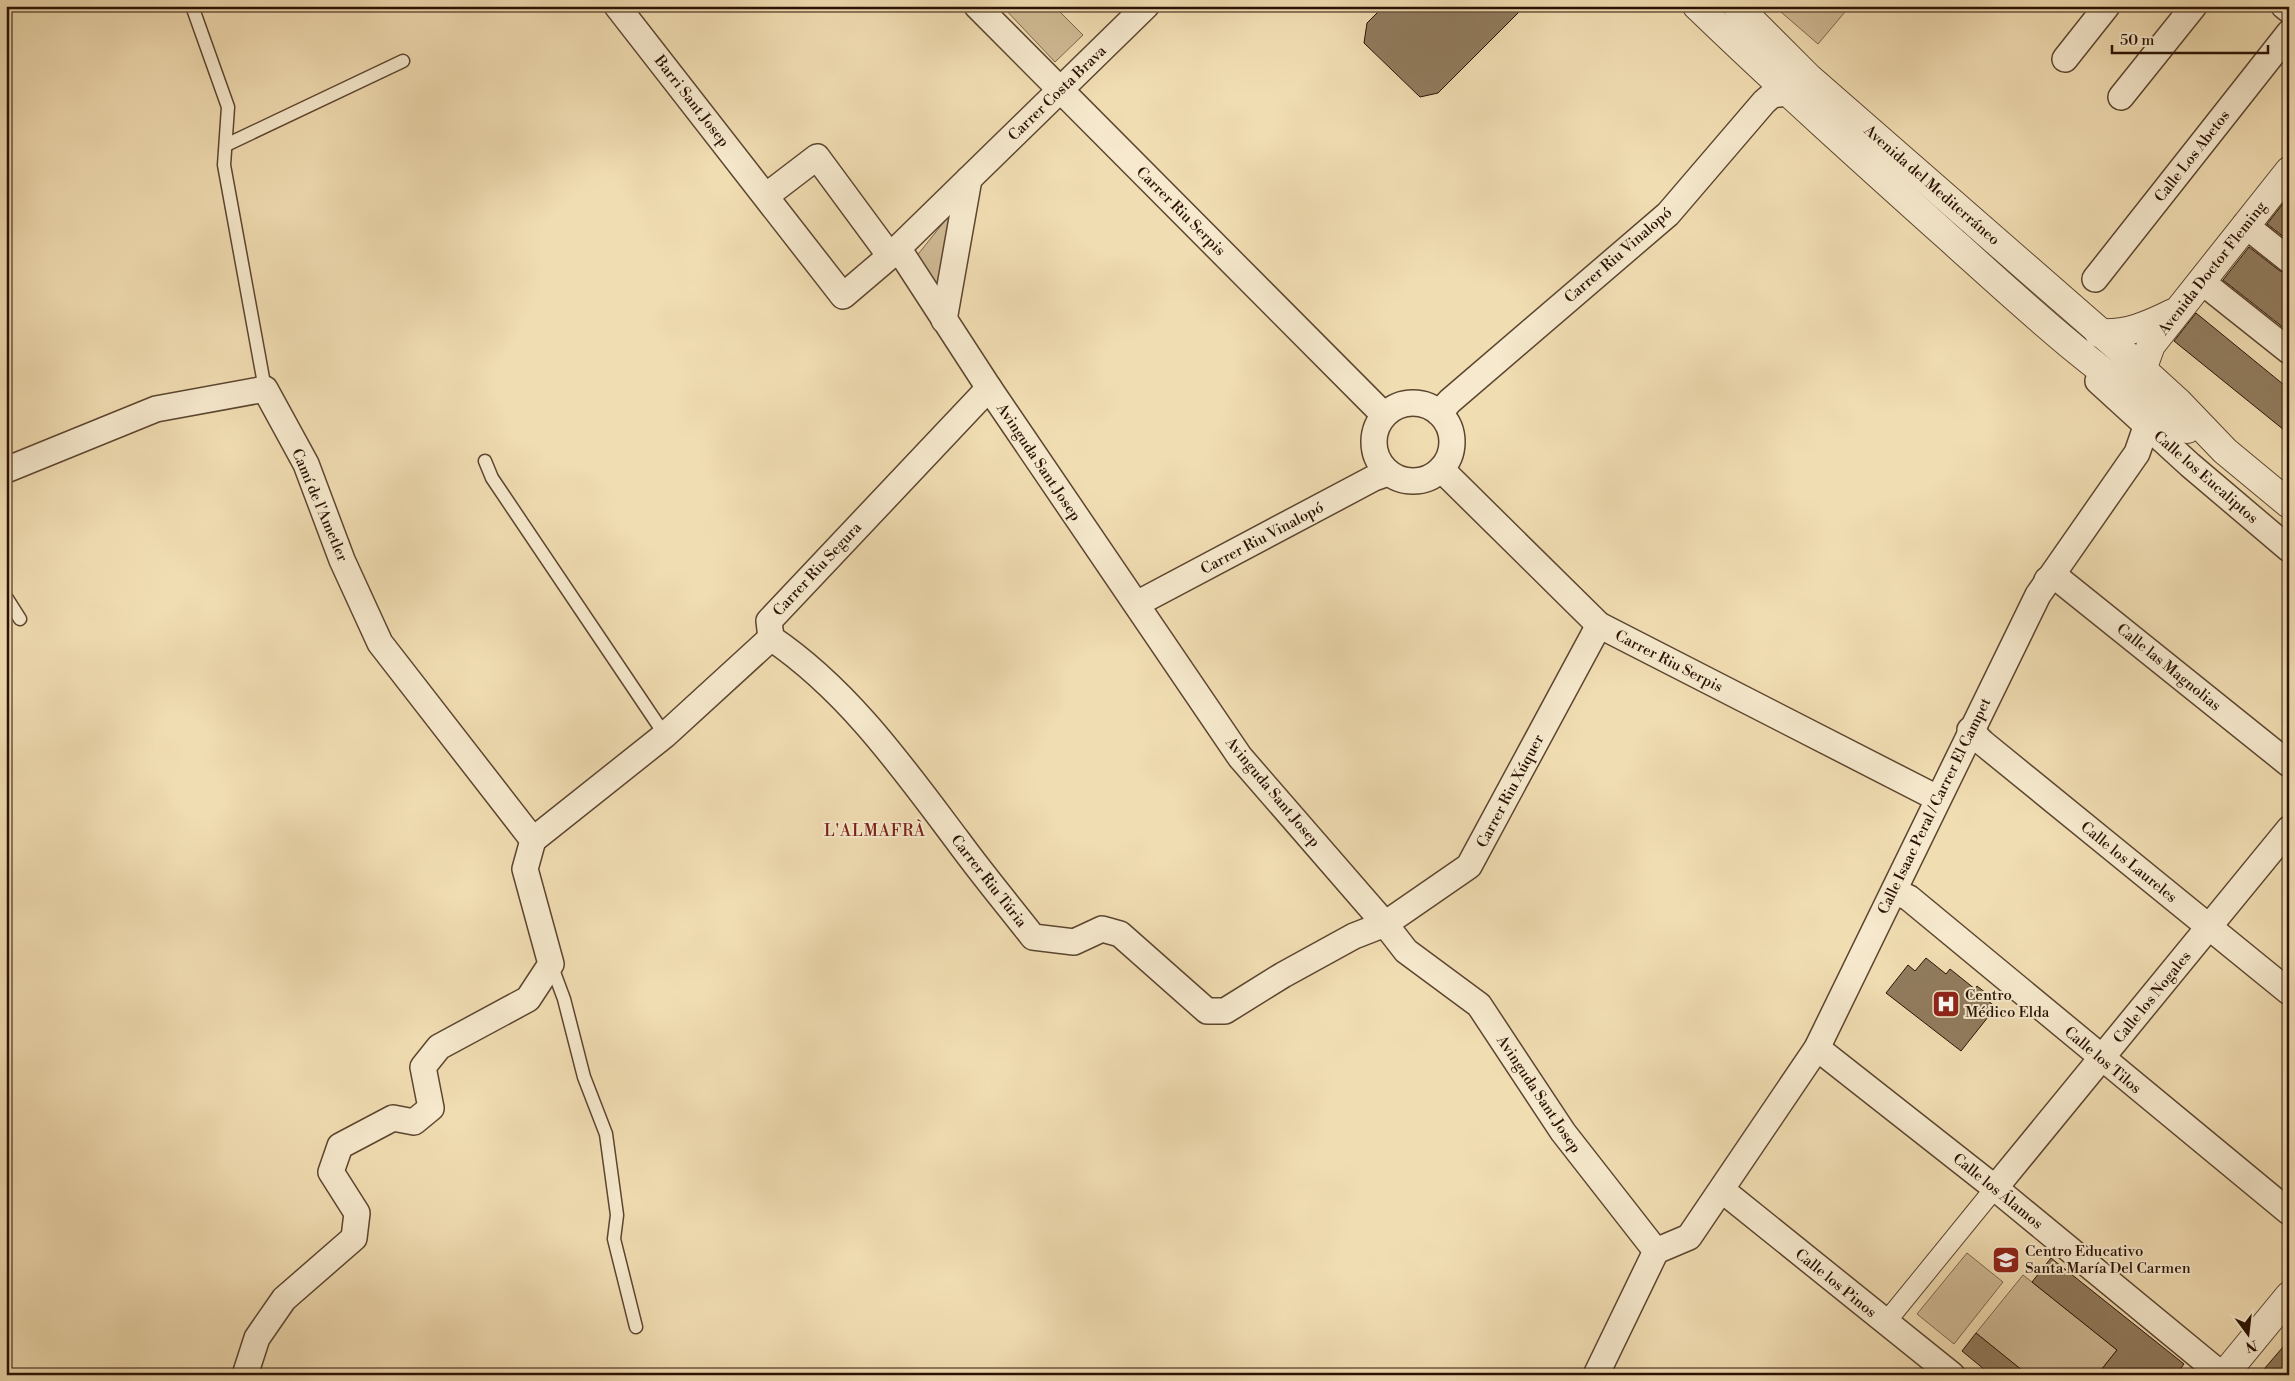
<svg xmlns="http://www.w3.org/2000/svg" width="2295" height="1381" viewBox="0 0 2295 1381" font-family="'Libre Bodoni',serif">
<rect width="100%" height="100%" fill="#f1ddb2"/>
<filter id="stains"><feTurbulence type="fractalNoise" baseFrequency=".004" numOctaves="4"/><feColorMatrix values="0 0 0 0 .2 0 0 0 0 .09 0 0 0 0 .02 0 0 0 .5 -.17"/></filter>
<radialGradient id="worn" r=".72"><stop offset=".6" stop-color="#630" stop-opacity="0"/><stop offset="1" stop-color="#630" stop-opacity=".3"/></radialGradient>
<g fill="#cfba94" stroke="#7c664c">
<polygon points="1002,6 1054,6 1083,35 1055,62"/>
<polygon points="1774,6 1850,6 1818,44"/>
<polygon points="952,212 942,293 915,258"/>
<polygon points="1967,1253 2003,1282 1954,1344 1917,1314"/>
<polygon points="2023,1275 2117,1350 2097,1375 2028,1375 1976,1333"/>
</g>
<g fill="#917c5e" stroke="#2a1204">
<polygon points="1384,6 1525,6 1438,93 1420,97 1364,43 1367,23"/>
<polygon points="2289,196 2289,241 2267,224"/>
<polygon points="2249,247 2280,271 2289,274 2289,332 2223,280"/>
<polygon points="2196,313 2289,389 2289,434 2174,341"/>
<polygon points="1926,958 1946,974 1950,969 1975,989 1977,986 1991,997 1988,1001 1996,1007 1961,1051 1886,993 1908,965 1915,971"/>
<polygon points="2051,1258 2184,1364 2176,1375 2097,1375 2117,1350 2032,1282"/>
<polygon points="1976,1333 2028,1375 1991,1375 1962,1351"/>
<polygon points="2289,1340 2289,1375 2259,1375"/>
</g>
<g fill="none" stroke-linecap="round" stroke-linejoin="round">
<g stroke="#5c4530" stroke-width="15">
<g id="service">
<polyline points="192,6 228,107 224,165 265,389"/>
<polyline points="226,145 403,61"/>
<polyline points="485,461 492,478 665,735"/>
<polyline points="6,597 20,619"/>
<polyline points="551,964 564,999 584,1077 606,1134 617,1215 614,1239 636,1327"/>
</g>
</g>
<g stroke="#5c4530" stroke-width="21">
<polyline id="pedestrian" points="1886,1322 1995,1188"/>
</g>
<g stroke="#5c4530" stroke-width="28">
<g id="minor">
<polyline points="617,6 843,296 890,256 1146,6"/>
<polyline points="977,6 1384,415"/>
<polyline points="2284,6 2289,10"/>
<polyline points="2065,59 2107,6"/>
<polyline points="2121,97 2194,6"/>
<polyline points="766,196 817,157 890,256"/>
<polyline points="2245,225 2289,260"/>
<polyline points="898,248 989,388 1240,757 1385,924 1406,951 1479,1005 1563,1132 1656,1251"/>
<polyline points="2095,279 2289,33"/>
<polyline points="2201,281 2289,351"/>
<polyline points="944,320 969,179"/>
<polyline points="2098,381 2190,465 2289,549"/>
<circle cx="1413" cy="442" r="39"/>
<polyline points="1439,413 1450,401 1668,214 1764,102 1772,95 1787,93"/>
<polyline points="1441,469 1599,625 1937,798"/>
<polyline points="6,470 156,409 265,389 306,464 342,560 380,643 533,840"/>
<polyline points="2047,580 2055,579 2061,581 2289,764"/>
<polyline points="1139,607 1144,600 1374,478 1388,473"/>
<path d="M771,638C848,690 903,768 958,841C982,874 1008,905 1033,937L1074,942L1102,929L1120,934L1207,1011H1225L1283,975L1354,936L1385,924L1469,866L1599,625"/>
<polyline points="771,638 769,621 989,388"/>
<polyline points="1970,730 1983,743 2289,992"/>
<polyline points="533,840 665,735 771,638"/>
<polyline points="1894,891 1909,898 2289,1212"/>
<polyline points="1817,1048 1995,1188 2222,1375"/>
<polyline points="1995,1188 2289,829"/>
<polyline points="1722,1190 1952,1375"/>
<polyline points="245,1375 257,1338 284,1299 354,1238 357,1213 331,1172 340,1146 393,1118 414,1122 431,1108 423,1067 439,1047 528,999 551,964 525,869 533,840"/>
<polyline points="1596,1375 1656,1251 1689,1237 1817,1048 2038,595 2137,453 2147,424 2144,400"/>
</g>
</g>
<g stroke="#5c4530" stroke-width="30">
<g id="tertiary">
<path d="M1697,6C1782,88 1869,166 1957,245C2029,310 2103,379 2187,429"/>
<polyline points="1737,6 1808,77 2131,359 2177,401 2225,451 2289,504"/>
<path d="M2099,333C2126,335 2149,325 2173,313"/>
<polyline points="2141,386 2142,370 2151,345 2289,171"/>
<polyline points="2224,1375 2289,1296"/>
</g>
</g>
<use href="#service" stroke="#f6e9cd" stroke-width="12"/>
<use href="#pedestrian" stroke="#f6e9cd" stroke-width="19"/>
<use href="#minor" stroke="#f6e9cd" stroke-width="25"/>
<use href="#tertiary" stroke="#f6e9cd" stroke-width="28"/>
</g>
<defs>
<g id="hospital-square" transform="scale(1.4375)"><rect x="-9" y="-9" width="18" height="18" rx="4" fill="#8f2418" stroke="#f6e9cd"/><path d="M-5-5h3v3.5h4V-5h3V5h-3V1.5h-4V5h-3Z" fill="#fff"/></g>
<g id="school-square" transform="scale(1.4375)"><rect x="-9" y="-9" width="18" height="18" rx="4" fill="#8f2418" stroke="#f6e9cd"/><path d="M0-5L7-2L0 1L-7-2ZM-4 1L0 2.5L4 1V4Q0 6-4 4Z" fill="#fff"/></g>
</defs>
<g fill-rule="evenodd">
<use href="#hospital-square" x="1946" y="1004"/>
<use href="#school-square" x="2006" y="1260"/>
</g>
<g text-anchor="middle" stroke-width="4" stroke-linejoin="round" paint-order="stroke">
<g font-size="15" fill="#2a1204" stroke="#f6e9cd">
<text transform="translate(1057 93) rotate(-44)" y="5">Carrer Costa Brava</text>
<text transform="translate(692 101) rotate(52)" y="5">Barri Sant Josep</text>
<text transform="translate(2192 156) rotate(-52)" y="5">Calle Los Abetos</text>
<text transform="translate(1932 185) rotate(41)" y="5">Avenida del Mediterráneo</text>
<text transform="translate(1181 211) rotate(45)" y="5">Carrer Riu Serpis</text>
<text transform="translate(1618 255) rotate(-41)" y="5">Carrer Riu Vinalopó</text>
<text transform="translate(2212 268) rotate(-52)" y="5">Avenida Doctor Fleming</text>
<text transform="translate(1039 462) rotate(56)" y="5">Avinguda Sant Josep</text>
<text transform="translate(2206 477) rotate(41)" y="5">Calle los Eucaliptos</text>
<text transform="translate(320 505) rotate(67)" y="5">Camí de l'Ametler</text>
<text transform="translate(1262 538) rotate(-28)" y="5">Carrer Riu Vinalopó</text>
<text transform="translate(817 569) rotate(-47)" y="5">Carrer Riu Segura</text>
<text transform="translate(1669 661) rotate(27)" y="5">Carrer Riu Serpis</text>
<text transform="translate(2169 667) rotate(39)" y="5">Calle las Magnolias</text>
<text transform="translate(1510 791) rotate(-62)" y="5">Carrer Riu Xúquer</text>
<text transform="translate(1273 792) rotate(50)" y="5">Avinguda Sant Josep</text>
<text transform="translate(1934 806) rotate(-64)" y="5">Calle Isaac Peral / Carrer El Campet</text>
<text transform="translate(2129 862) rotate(39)" y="5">Calle los Laureles</text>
<text transform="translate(989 881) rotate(52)" y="5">Carrer Riu Túria</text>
<text transform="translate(2152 997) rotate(-51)" y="5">Calle los Nogales</text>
<text transform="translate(2103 1060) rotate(40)" y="5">Calle los Tilos</text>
<text transform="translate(1539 1094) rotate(56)" y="5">Avinguda Sant Josep</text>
<text transform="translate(1998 1191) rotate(39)" y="5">Calle los Álamos</text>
<text transform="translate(1836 1283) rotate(39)" y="5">Calle los Pinos</text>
</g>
<g font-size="15" fill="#2a1204" stroke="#f6e9cd" text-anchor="start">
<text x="1965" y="1000">Centro<tspan x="1965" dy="17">Médico Elda</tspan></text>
<text x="2025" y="1256">Centro Educativo<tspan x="2025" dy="17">Santa María Del Carmen</tspan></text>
</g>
<g font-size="16" letter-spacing="1" fill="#7a1f14" stroke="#f6e9cd">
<text x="875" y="836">L'ALMAFRÀ</text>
</g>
</g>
<rect width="2295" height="1381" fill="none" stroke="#f1ddb2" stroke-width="25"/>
<rect x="8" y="8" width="2280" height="1366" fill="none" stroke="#2a1204" stroke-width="2.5"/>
<rect x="12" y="12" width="2270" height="1356" fill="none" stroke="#2a1204"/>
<g transform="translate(2248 1334) rotate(165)" stroke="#f6e9cd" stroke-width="4" paint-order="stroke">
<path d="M0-4L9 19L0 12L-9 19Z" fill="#2a1204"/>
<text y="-8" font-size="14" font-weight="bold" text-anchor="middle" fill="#2a1204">N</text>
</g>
<path d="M2112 45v8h156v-8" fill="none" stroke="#2a1204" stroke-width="2.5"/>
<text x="2120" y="45" font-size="15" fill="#2a1204" stroke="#f6e9cd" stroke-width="4" paint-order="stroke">50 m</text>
<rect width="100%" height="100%" filter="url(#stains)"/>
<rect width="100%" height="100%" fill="url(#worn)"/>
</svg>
